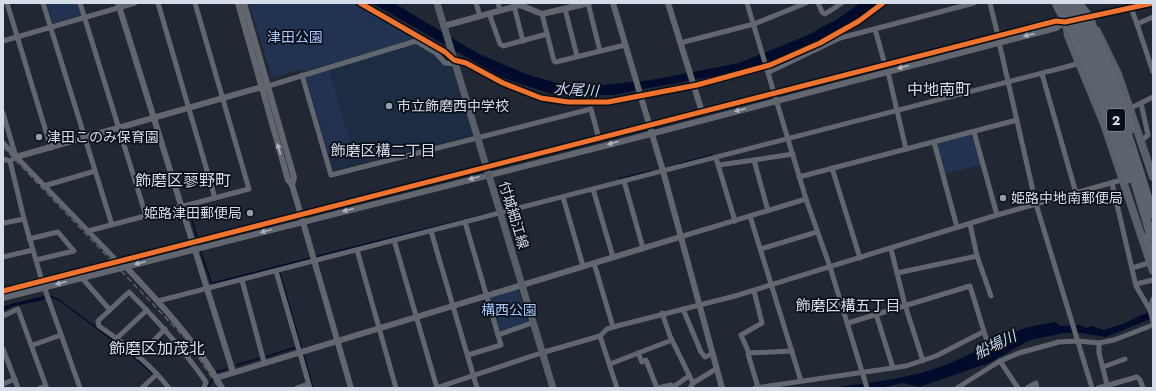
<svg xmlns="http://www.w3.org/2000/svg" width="1156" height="391" viewBox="0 0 1156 391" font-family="Jost,'Noto Sans JP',sans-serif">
<rect width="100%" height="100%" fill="#222833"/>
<polygon fill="#1d2b43" points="416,43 435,55 444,65 452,68 473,135 332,171 305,77 307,75"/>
<g fill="#223352">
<polygon points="46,3 77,3 81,15 53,23"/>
<polygon points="249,3 354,3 416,39 305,71 302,69 272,78"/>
<polygon points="329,70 351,145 328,152 306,76"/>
<polygon points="971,134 981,165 944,174 937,145 938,143"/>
<polygon points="518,289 528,323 500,332 489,298"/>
</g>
<g fill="#030b2d">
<path d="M372,3H394L477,53L526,74L557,83L584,87L651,80L739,63L808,35L839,18L860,3H879C835,34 789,58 737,71C696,81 654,86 614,95H554L501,77Z"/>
<polygon points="43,296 44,300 14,306 3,311 4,306"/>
<path d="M1153,311V318L1106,337L1081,333H1064L1030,340L989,363L919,387L903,383L880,388H832C871,382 911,379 948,364C972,354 993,341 1017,331C1029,326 1043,324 1056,322L1060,326L1079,325L1086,328L1093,326L1103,330L1123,324L1141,315Z"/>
</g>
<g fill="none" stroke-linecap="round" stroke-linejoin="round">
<g stroke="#030b2d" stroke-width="1.5">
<polyline points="679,164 712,155"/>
<polyline points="619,179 651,171"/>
<polyline points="188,207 198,240"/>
<polyline points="200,249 211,282 213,283 311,258"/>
<polyline points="314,257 483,215"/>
<polyline points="279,271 302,350"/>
<polyline points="41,298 50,296 59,300 126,350 154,375"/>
<polyline points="303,353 313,388"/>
<polyline points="265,357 297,347"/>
<polyline points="237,365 261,358"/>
<polyline points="216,372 227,369"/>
<polyline points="207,388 214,378"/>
</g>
<g stroke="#62666e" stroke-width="5">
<polyline points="7,3 51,148"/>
<polyline points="43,3 112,225"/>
<polyline points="80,3 146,216"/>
<polyline points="158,3 215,198"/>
<polyline points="476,3 480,16"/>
<polyline points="498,3 500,10"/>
<polyline points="588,3 600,51"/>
<polyline points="747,3 806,199 830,267 867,388"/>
<polyline points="818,3 822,12 825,14 842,3"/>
<polyline points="990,3 998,36"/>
<polyline points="514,6 523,41"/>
<polyline points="1131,8 1137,24"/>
<polyline points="565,9 577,56"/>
<polyline points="489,13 500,44 503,46 547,34"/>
<polyline points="542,14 554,61 556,62 625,45"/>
<polyline points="1153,17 1137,24 1153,72"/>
<polyline points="875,29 885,65"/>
<polyline points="3,41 135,3"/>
<polyline points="999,42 1036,204 1092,388"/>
<polyline points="680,43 754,24 806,3"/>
<polyline points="769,72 840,38 974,3"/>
<polyline points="888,72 906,149"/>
<polyline points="1042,74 1076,193"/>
<polyline points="302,75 331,175 591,109 599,139"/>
<polyline points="265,87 416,41 436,53 445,63 455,64"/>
<polyline points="1141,103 1148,135 1141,141"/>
<polyline points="1131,108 1153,97"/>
<polyline points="3,113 16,157 10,161"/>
<polyline points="974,132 997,215"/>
<polyline points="934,142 957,227"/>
<polyline points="3,143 118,262"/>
<polyline points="716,158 735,221"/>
<polyline points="3,159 10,161"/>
<polyline points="754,160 793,154"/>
<polyline points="10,161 24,219 42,281 80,388"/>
<polyline points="719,165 754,160 768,211"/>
<polyline points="832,168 860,258"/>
<polyline points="799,177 1017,120"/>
<polyline points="624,181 643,248"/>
<polyline points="1112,183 1136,286 1150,310 1153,321"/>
<polyline points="44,186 95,171"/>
<polyline points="593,189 613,257"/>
<polyline points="563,197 583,266"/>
<polyline points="750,216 801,381"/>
<polyline points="465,222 501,345 468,355"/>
<polyline points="4,223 24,219"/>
<polyline points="88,231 249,189 195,3"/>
<polyline points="431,231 477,388"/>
<polyline points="680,237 806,199"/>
<polyline points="29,239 58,232 74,251 36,260"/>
<polyline points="394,240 437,388"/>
<polyline points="761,249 817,232"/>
<polyline points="891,249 905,305 923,361"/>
<polyline points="357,250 396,388"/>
<polyline points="977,256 991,296"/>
<polyline points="3,257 33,250"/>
<polyline points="594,263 613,327"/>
<polyline points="1132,268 1152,262"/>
<polyline points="276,271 310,388"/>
<polyline points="897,273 977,256 970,224"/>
<polyline points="82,278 110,310"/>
<polyline points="242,280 264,362"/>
<polyline points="1136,284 1153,280"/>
<polyline points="158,301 1081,63"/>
<polyline points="683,309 701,352 705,357 712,354"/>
<polyline points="1150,310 1153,299"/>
<polyline points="662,313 670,336 693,383"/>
<polyline points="876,314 893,368"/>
<polyline points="3,316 18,309 46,386 40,388"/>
<polyline points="848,323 970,286 986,338"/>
<polyline points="498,335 532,323"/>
<polyline points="600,336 617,388"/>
<polyline points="117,338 147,310"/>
<polyline points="1099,343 1099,353 1107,385"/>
<polyline points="33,345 61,335"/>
<polyline points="3,349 18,388"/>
<polyline points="638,353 642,362 646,360 657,388"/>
<polyline points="749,353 741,335 762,323 754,291"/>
<polyline points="138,357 165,329"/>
<polyline points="1000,361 1018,388"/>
<polyline points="610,364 672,340"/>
<polyline points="1103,367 1125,359"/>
<polyline points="3,384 15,379"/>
<polyline points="758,387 748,354 749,353 792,351"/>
<polyline points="142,388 157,374"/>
<path d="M169,388C150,364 124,343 99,326L98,321L129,292C157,320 183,349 206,382L204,388"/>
<polyline points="297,388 308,384"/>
<polyline points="436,388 541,353 600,336 607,329 617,326 735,296 997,215 1125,179"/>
<polyline points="658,388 671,385 673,387 689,376"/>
<polyline points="690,388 693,383 716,369"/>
<polyline points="755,388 906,366 936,356 983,332"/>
<polyline points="957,388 1000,361 1019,353 1059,342 1078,341 1099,343 1114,340 1153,325"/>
<polyline points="1027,388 1036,383 1037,388"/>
<polyline points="1098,388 1137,377 1140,380 1143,388"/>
</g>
<g stroke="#62666e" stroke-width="6">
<polyline points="118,3 233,372"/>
<polyline points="238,3 288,180 292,185 303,222 351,388"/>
<polyline points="244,3 294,177 292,185"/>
<polyline points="613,3 663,171 722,388"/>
<polyline points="668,3 702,112"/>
<polyline points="1086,17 1153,3"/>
<polyline points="444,26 520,5 542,14 589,3"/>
<polyline points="16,157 262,87"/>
<path d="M126,267C161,304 197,343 222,388"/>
<polyline points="3,291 1056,21 1067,21"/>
<polyline points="3,298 612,144 1056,28 1065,22"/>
<polyline points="216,378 680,237"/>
</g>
<polyline stroke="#595f69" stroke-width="7" points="437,3 553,388"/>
<g stroke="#5b616c" stroke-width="8">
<polyline points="1066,23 1068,36 1104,124 1153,271"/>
<polyline points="1097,31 1118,74 1153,177"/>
</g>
<g stroke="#5e646e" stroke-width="9">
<path d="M1056,3C1061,14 1068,24 1074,35C1089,68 1102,101 1114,135"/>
<polyline points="1078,3 1089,17 1131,129"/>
</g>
<polyline stroke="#595e66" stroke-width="1.5" stroke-dasharray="6 3" stroke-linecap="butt" points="3,147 186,339 219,388"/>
<g stroke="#5e646e" stroke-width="9">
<path d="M1064,3C1106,78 1129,160 1153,243"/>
<path d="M1072,3C1109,70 1131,143 1153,215"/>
<polyline points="1114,135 1128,179"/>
<polyline points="1147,237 1153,253"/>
</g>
<g stroke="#0a0f18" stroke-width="8">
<g id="cycleway">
<polyline points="360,3 445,52 454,60 466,63 503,83 541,98 568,102 608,102 697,85 770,65 820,43 859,21 883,3"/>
<polyline points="3,291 1056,21 1065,22 1153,3"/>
</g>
</g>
<use href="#cycleway" stroke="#ef722f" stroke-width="5"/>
</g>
<defs><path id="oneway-solid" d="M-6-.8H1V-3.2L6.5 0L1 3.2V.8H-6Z"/></defs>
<g fill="#adb3bf">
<use href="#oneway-solid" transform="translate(1029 35) rotate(166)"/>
<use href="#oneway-solid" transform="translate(903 67) rotate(165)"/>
<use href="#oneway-solid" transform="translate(740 110) rotate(166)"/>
<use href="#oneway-solid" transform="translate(613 143) rotate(165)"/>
<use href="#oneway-solid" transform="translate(279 149) rotate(-106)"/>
<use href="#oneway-solid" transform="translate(474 178) rotate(165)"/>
<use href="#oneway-solid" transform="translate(348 210) rotate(166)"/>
<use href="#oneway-solid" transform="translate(266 231) rotate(165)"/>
<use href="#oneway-solid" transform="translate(140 263) rotate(166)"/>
<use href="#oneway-solid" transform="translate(61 283) rotate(166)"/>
</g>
<g fill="#969eab" stroke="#0a0f18" stroke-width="1.5">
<circle cx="389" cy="106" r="4"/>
<circle cx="39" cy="137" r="4"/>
<circle cx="1003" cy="198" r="4"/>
<circle cx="250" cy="213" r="4"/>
</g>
<g text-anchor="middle" stroke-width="3.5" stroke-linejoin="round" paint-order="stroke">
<rect fill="#0a0f18" stroke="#989fac" stroke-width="1" x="1107" y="109" width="18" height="22" rx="3"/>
<g font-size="13" font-weight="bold" fill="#d5ddeb">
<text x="1116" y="125">2</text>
</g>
<g font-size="14" fill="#a7c6fd" stroke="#0a0f18">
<text x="295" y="42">津田公園</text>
<text x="509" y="315">構西公園</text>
</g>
<g font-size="14" fill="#d5ddeb" stroke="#0a0f18" text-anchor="start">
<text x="397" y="111">市立飾磨西中学校</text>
<text x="47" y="142">津田このみ保育園</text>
<text x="1011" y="203">姫路中地南郵便局</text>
<text x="242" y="218" text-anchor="end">姫路津田郵便局</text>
</g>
<g font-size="14" fill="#d5ddeb" stroke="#0a0f18">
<text transform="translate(514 215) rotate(73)" y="5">付城細江線</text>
</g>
<g font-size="15" font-style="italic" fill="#c9d9f5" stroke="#0a0f18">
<text transform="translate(576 90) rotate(3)" y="5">水尾川</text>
<text transform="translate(995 345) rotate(-26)" y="5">船場川</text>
</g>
<g font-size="15" fill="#d5ddeb" stroke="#0a0f18">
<text x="383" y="156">飾磨区構二丁目</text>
<text x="848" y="311">飾磨区構五丁目</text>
</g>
<g font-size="16" fill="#d5ddeb" stroke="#0a0f18">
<text x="939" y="95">中地南町</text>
<text x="183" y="186">飾磨区蓼野町</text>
<text x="157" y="354">飾磨区加茂北</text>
</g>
</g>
<rect width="1156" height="391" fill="none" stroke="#d5ddeb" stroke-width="8"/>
</svg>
